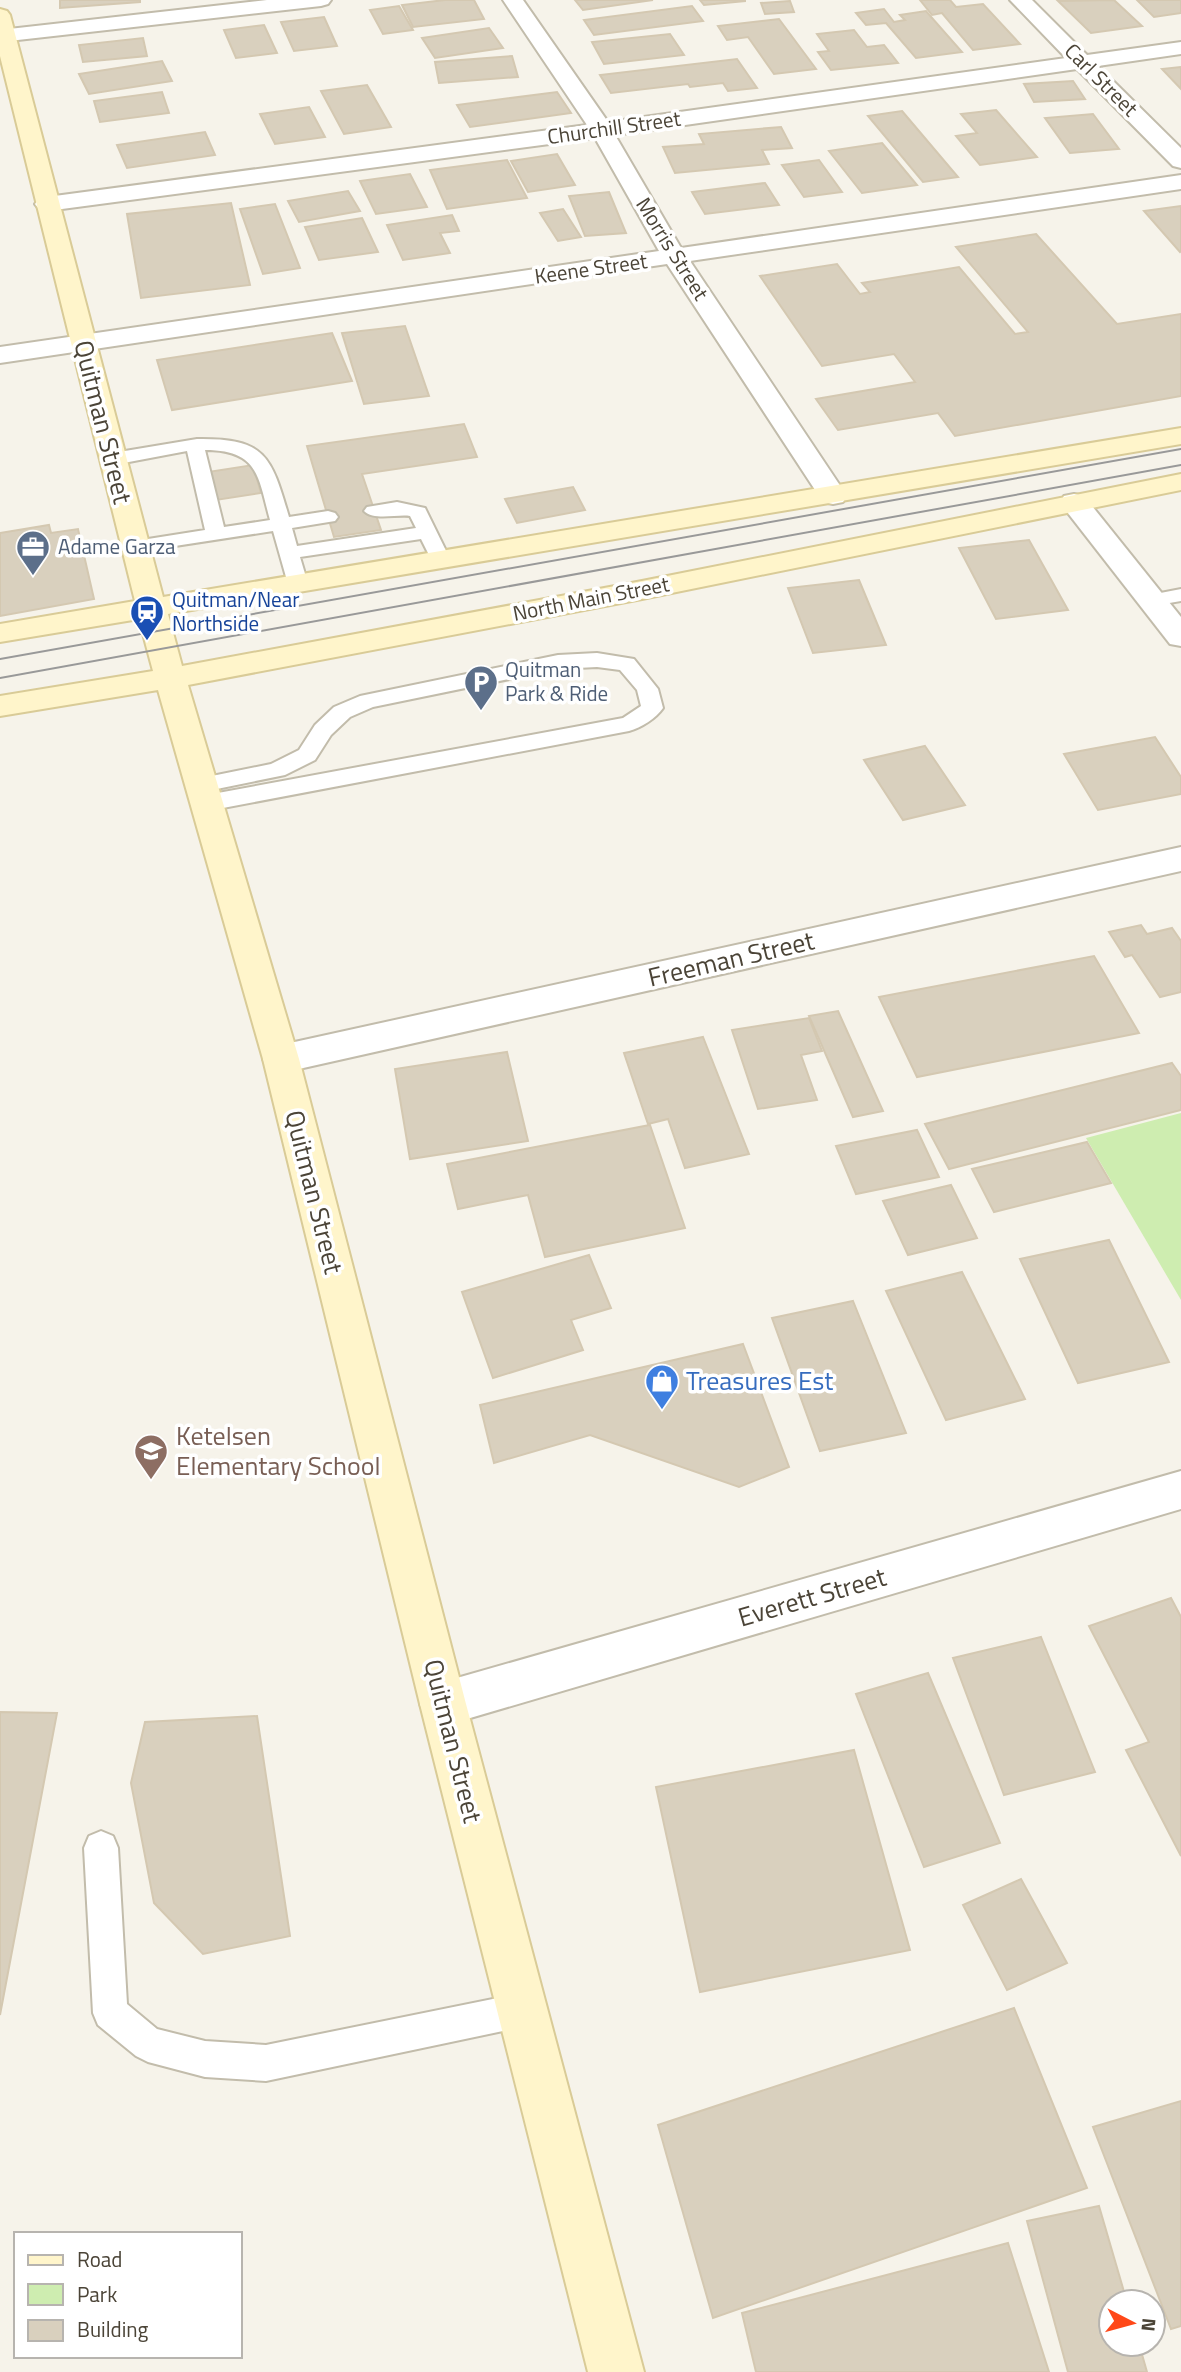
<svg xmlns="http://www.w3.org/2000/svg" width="1181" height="2372" viewBox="0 0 1181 2372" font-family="'Titillium Web',sans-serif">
<rect width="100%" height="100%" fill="#f6f3ea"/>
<polygon fill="#ceedb0" points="1181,1113 1181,1300 1086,1138"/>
<g fill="#d9d0be" stroke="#d4c8b1" stroke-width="2">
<polygon points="60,0 140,0 140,2 60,8"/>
<polygon points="445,0 474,0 484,19 413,27 402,5"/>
<polygon points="575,0 653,0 583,10"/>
<polygon points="700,0 745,0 745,1 704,5"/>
<polygon points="920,0 950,0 956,7 983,4 1020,44 973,50 942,13 932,15"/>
<polygon points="1114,0 1142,26 1091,33 1058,1"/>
<polygon points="1137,0 1181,0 1181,13 1154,17"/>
<polygon points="790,1 794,12 765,14 761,3"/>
<polygon points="399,6 413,30 383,34 370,10"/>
<polygon points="692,6 703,21 594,35 584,20"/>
<polygon points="884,9 894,22 905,20 900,15 926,11 962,52 916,58 886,23 866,25 856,13"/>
<polygon points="324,17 337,46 294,51 281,22"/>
<polygon points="779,19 816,69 774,74 748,37 727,40 718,26"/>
<polygon points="264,25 277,53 236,58 224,30"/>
<polygon points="489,28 503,48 435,58 422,38"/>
<polygon points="854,30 867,47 884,45 898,63 831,70 818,52 829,51 817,34"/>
<polygon points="670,34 684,55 604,64 592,42"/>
<polygon points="143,38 147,56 83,62 79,45"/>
<polygon points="512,56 518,77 439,83 435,62"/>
<polygon points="737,59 757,88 728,91 723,83 690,87 688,84 611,93 600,75"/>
<polygon points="162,61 172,81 89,94 79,74"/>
<polygon points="1181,67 1181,89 1162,69"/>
<polygon points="1073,81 1085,99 1034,102 1024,84"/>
<polygon points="367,85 391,127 344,134 321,91"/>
<polygon points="162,92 169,113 100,122 94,101"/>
<polygon points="557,92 571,113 470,127 457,105"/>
<polygon points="309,107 325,137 275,144 260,114"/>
<polygon points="996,110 1037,157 980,165 956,136 977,133 961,114"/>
<polygon points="902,111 958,177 923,182 868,116"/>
<polygon points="1093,114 1119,149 1070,153 1045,118"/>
<polygon points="781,127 792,148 762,150 769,164 675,173 663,147 704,144 699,134"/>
<polygon points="205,132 215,155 127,168 117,145"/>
<polygon points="882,143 917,185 862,193 829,151"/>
<polygon points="557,154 575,185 528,192 511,161"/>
<polygon points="507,160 527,198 447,209 430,170"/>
<polygon points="819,160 842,192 804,197 782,165"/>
<polygon points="410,174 427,207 376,214 360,181"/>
<polygon points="765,183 779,205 705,214 692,192"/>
<polygon points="348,191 360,211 299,222 288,201"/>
<polygon points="609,192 626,233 585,236 569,196"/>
<polygon points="231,203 250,285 141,298 127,214"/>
<polygon points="275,204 300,268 263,274 240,209"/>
<polygon points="1181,206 1181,251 1180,252 1144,211"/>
<polygon points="563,209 581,237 558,241 540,213"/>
<polygon points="452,215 459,231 440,233 450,253 403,260 387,225"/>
<polygon points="362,218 378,252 319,260 305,227"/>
<polygon points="1036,234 1117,324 1181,314 1181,396 955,436 938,413 838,430 816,399 915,382 894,354 822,366 760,276 837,264 860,294 870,292 862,283 959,267 1015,334 1028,332 956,247"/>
<polygon points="405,326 429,396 364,404 342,333"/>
<polygon points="332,333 352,381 172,410 157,360"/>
<polygon points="464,424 477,457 362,474 381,530 334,537 307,446"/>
<polygon points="253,465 261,493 216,500 208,472"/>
<polygon points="573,487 585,510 517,523 505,499"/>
<polygon points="49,525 51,533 78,529 94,599 0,616 0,533"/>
<polygon points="1029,540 1068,610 996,619 959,548"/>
<polygon points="859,580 886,645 813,653 788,588"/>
<polygon points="1155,737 1181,777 1181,794 1098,810 1064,754"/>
<polygon points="925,746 965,805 903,820 864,760"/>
<polygon points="1141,925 1147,934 1172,928 1181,941 1181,992 1160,997 1132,955 1125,957 1109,932"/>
<polygon points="1094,956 1139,1033 917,1077 879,997"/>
<polygon points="838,1011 883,1111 853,1117 809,1016"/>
<polygon points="809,1018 822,1051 801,1055 817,1100 758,1109 732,1030"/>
<polygon points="703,1037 749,1154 685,1168 668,1119 648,1124 624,1053"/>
<polygon points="507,1052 528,1141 410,1159 395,1069"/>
<polygon points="1172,1063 1181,1076 1181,1110 949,1169 925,1124"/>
<polygon points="650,1125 685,1228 545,1257 528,1195 458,1209 447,1164"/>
<polygon points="917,1130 939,1177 856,1194 836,1146"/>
<polygon points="1087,1142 1111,1183 994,1212 972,1169"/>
<polygon points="951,1185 977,1238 908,1255 883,1201"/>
<polygon points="1109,1240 1169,1362 1078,1383 1020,1259"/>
<polygon points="589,1255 611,1308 571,1320 583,1350 493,1378 462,1292"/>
<polygon points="962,1272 1025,1399 946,1420 886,1291"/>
<polygon points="853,1301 906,1433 820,1451 772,1318"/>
<polygon points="743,1344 789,1467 739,1487 590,1435 494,1463 480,1405"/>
<polygon points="1171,1598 1181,1617 1181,1856 1126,1750 1149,1742 1089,1626"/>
<polygon points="1041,1637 1095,1772 1004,1795 953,1658"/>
<polygon points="928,1673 1000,1843 924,1867 856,1694"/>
<polygon points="0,1712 57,1713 0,2015"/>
<polygon points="257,1716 290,1936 203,1954 154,1903 131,1783 145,1722"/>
<polygon points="854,1750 910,1950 700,1992 656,1787"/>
<polygon points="1021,1879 1067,1963 1007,1990 963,1905"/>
<polygon points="1014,2008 1087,2188 713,2318 658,2125"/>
<polygon points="1181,2101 1181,2326 1171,2329 1093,2127"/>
<polygon points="1099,2206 1127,2302 1111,2302 1111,2344 1139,2344 1147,2372 1068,2372 1027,2221"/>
<polygon points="1008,2243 1049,2372 756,2372 742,2313"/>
</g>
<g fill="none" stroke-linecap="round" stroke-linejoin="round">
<g stroke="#c2bcab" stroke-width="4">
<g id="service">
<path d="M197,439C266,438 271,456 289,517L328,511L335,513L338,517L335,521L292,528L297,546L416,528L410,516C397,514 374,521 364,511L367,507L397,502L425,508L451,561L448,565H434L421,539L300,557L308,584L305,588H291L288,584L273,531L136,552L129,550L126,546L129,542L205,530L187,451L113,465L104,459L113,453ZM205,450C259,450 258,477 270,520L224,527Z"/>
<polygon points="1181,589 1181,601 1152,606 1145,604 1142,600 1145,596"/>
<path d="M597,653L634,659L658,689L663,708C656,718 641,728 629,731L207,811L199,808L196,803L199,798L207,795L623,718L641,706L637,690L620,670L597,667L558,669L373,707L350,717L331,735L315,760L285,775L202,792L194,790L191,785L194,780L202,778L271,764L299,750L315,725L334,707L360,696L558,655Z"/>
<polygon points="101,1831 113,1836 118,1848 127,2004 157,2029 205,2041 266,2045 522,1993 534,1998 539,2010 534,2022 522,2027 266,2081 205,2077 148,2062 136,2056 98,2025 93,2013 84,1848 89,1836"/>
</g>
</g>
<g stroke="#c2bcab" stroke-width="4">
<g id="minor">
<polygon points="267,0 331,0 328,4 321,6 0,42 0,30"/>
<polygon points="503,0 523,0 608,122 1066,58 1010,0 1032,0 1087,55 1181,42 1181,54 1098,66 1181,148 1181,168 1173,166 1077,69 615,135 681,248 1181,175 1181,189 690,261 847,496 843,502 833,504 823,502 819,496 667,264 0,363 0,347 659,251 595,138 47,211 39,209 35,204 39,199 47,197 587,125"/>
<polygon points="1074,494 1084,496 1181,617 1181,646 1170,644 1064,508 1060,502 1064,496"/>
<polygon points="1181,847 1181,871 281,1073 268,1069 263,1059 268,1049 281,1045"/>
<polygon points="1181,1471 1181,1509 443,1726 427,1720 420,1704 427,1688 443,1682"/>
</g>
</g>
<g stroke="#d9cb97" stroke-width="4">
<polygon id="secondary" points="0,9 7,11 10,15 163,597 1181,428 1181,444 168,614 182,666 642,581 1181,474 1181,490 642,599 188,685 299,1059 466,1704 644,2372 588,2372 420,1704 263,1059 158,690 0,716 0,696 153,671 139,619 0,642 0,624 135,601 0,56"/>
</g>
<use href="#service" fill="#fff" fill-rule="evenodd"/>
<use href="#minor" fill="#fff" fill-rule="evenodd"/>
<use href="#secondary" fill="#fff5cb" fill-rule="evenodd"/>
<g stroke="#999" stroke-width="2">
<polyline points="0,659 1181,449"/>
<polyline points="0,678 1181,465"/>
</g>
</g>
<defs>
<g id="office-pin" transform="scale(1.75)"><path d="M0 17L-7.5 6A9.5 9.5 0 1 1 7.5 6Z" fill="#5c6f8a" stroke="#fff"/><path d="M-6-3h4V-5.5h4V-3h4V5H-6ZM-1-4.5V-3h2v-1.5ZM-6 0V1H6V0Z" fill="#fff"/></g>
<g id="station-pin" transform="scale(1.75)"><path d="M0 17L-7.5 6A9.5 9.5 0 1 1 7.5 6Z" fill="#1a4fb4" stroke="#fff"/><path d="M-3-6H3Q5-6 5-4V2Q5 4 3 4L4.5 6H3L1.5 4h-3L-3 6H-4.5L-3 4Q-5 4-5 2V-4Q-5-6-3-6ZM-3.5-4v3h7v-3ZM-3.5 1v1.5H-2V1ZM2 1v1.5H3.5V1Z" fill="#fff"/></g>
<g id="parking-pin" transform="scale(1.75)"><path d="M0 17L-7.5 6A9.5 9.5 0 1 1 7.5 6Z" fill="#5c6f8a" stroke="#fff"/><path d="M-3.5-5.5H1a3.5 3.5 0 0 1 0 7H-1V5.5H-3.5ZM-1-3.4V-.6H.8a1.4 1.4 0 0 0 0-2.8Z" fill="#fff"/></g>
<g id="shop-pin" transform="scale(1.75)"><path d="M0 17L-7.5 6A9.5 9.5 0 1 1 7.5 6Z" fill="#3f7fe0" stroke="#fff"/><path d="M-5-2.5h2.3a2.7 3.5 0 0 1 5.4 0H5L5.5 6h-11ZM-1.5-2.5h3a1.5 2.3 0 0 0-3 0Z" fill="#fff"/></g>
<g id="school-pin" transform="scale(1.75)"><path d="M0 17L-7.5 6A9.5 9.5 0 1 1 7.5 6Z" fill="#8d6e63" stroke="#fff"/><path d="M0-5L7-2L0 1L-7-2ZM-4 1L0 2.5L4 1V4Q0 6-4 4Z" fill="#fff"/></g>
</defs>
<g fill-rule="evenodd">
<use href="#office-pin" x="33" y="547"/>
<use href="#station-pin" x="147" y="612"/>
<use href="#parking-pin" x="481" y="682"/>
<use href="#shop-pin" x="662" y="1381"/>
<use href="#school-pin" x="151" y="1451"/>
</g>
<g text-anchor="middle" stroke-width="7" stroke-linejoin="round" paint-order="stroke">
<g font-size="21" fill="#4b4437" stroke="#fff">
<text transform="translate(1101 80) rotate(45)" y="7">Carl Street</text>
<text transform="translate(614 128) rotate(-8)" y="7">Churchill Street</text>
<text transform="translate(672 249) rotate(58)" y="7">Morris Street</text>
<text transform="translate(591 269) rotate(-8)" y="7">Keene Street</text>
<text transform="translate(591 599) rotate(-11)" y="7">North Main Street</text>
</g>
<g font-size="21" fill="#4e5e75" stroke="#fff" text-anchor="start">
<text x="58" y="554">Adame Garza</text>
<text x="505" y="677">Quitman<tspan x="505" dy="24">Park &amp; Ride</tspan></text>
</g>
<g font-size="21" fill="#164399" stroke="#fff" text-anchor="start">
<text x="172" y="607">Quitman/Near<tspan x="172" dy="24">Northside</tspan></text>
</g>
<g font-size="26" fill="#4b4437" stroke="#fff">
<text transform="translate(103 422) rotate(76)" y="9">Quitman Street</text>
<text transform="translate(731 959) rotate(-13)" y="9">Freeman Street</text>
<text transform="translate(314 1192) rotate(76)" y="9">Quitman Street</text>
<text transform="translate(812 1597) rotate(-16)" y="9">Everett Street</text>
<text transform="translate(453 1741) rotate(76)" y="9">Quitman Street</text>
</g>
<g font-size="26" fill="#366cbe" stroke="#fff" text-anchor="start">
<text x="686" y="1390">Treasures Est</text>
</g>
<g font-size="26" fill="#785e54" stroke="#fff" text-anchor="start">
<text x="176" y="1445">Ketelsen<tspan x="176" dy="30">Elementary School</tspan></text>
</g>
</g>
<rect x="14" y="2232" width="228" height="126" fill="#ffffff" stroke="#b7b4af" stroke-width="2"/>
<rect x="28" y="2255" width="35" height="10" fill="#fff5cb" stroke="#b7b4af" stroke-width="2"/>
<text x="77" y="2267" font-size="21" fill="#4b4437">Road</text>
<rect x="28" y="2284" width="35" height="21" fill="#ceedb0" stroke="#b7b4af" stroke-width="2"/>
<text x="77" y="2302" font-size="21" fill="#4b4437">Park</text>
<rect x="28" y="2320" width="35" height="21" fill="#d9d0be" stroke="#b7b4af" stroke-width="2"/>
<text x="77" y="2337" font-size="21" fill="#4b4437">Building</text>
<g transform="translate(1132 2323) rotate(96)"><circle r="33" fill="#ffffff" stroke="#b7b4af" stroke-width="2"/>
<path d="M0-5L12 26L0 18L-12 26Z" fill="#ff4818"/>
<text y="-10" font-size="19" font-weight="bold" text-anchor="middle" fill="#4b4437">N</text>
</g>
</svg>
